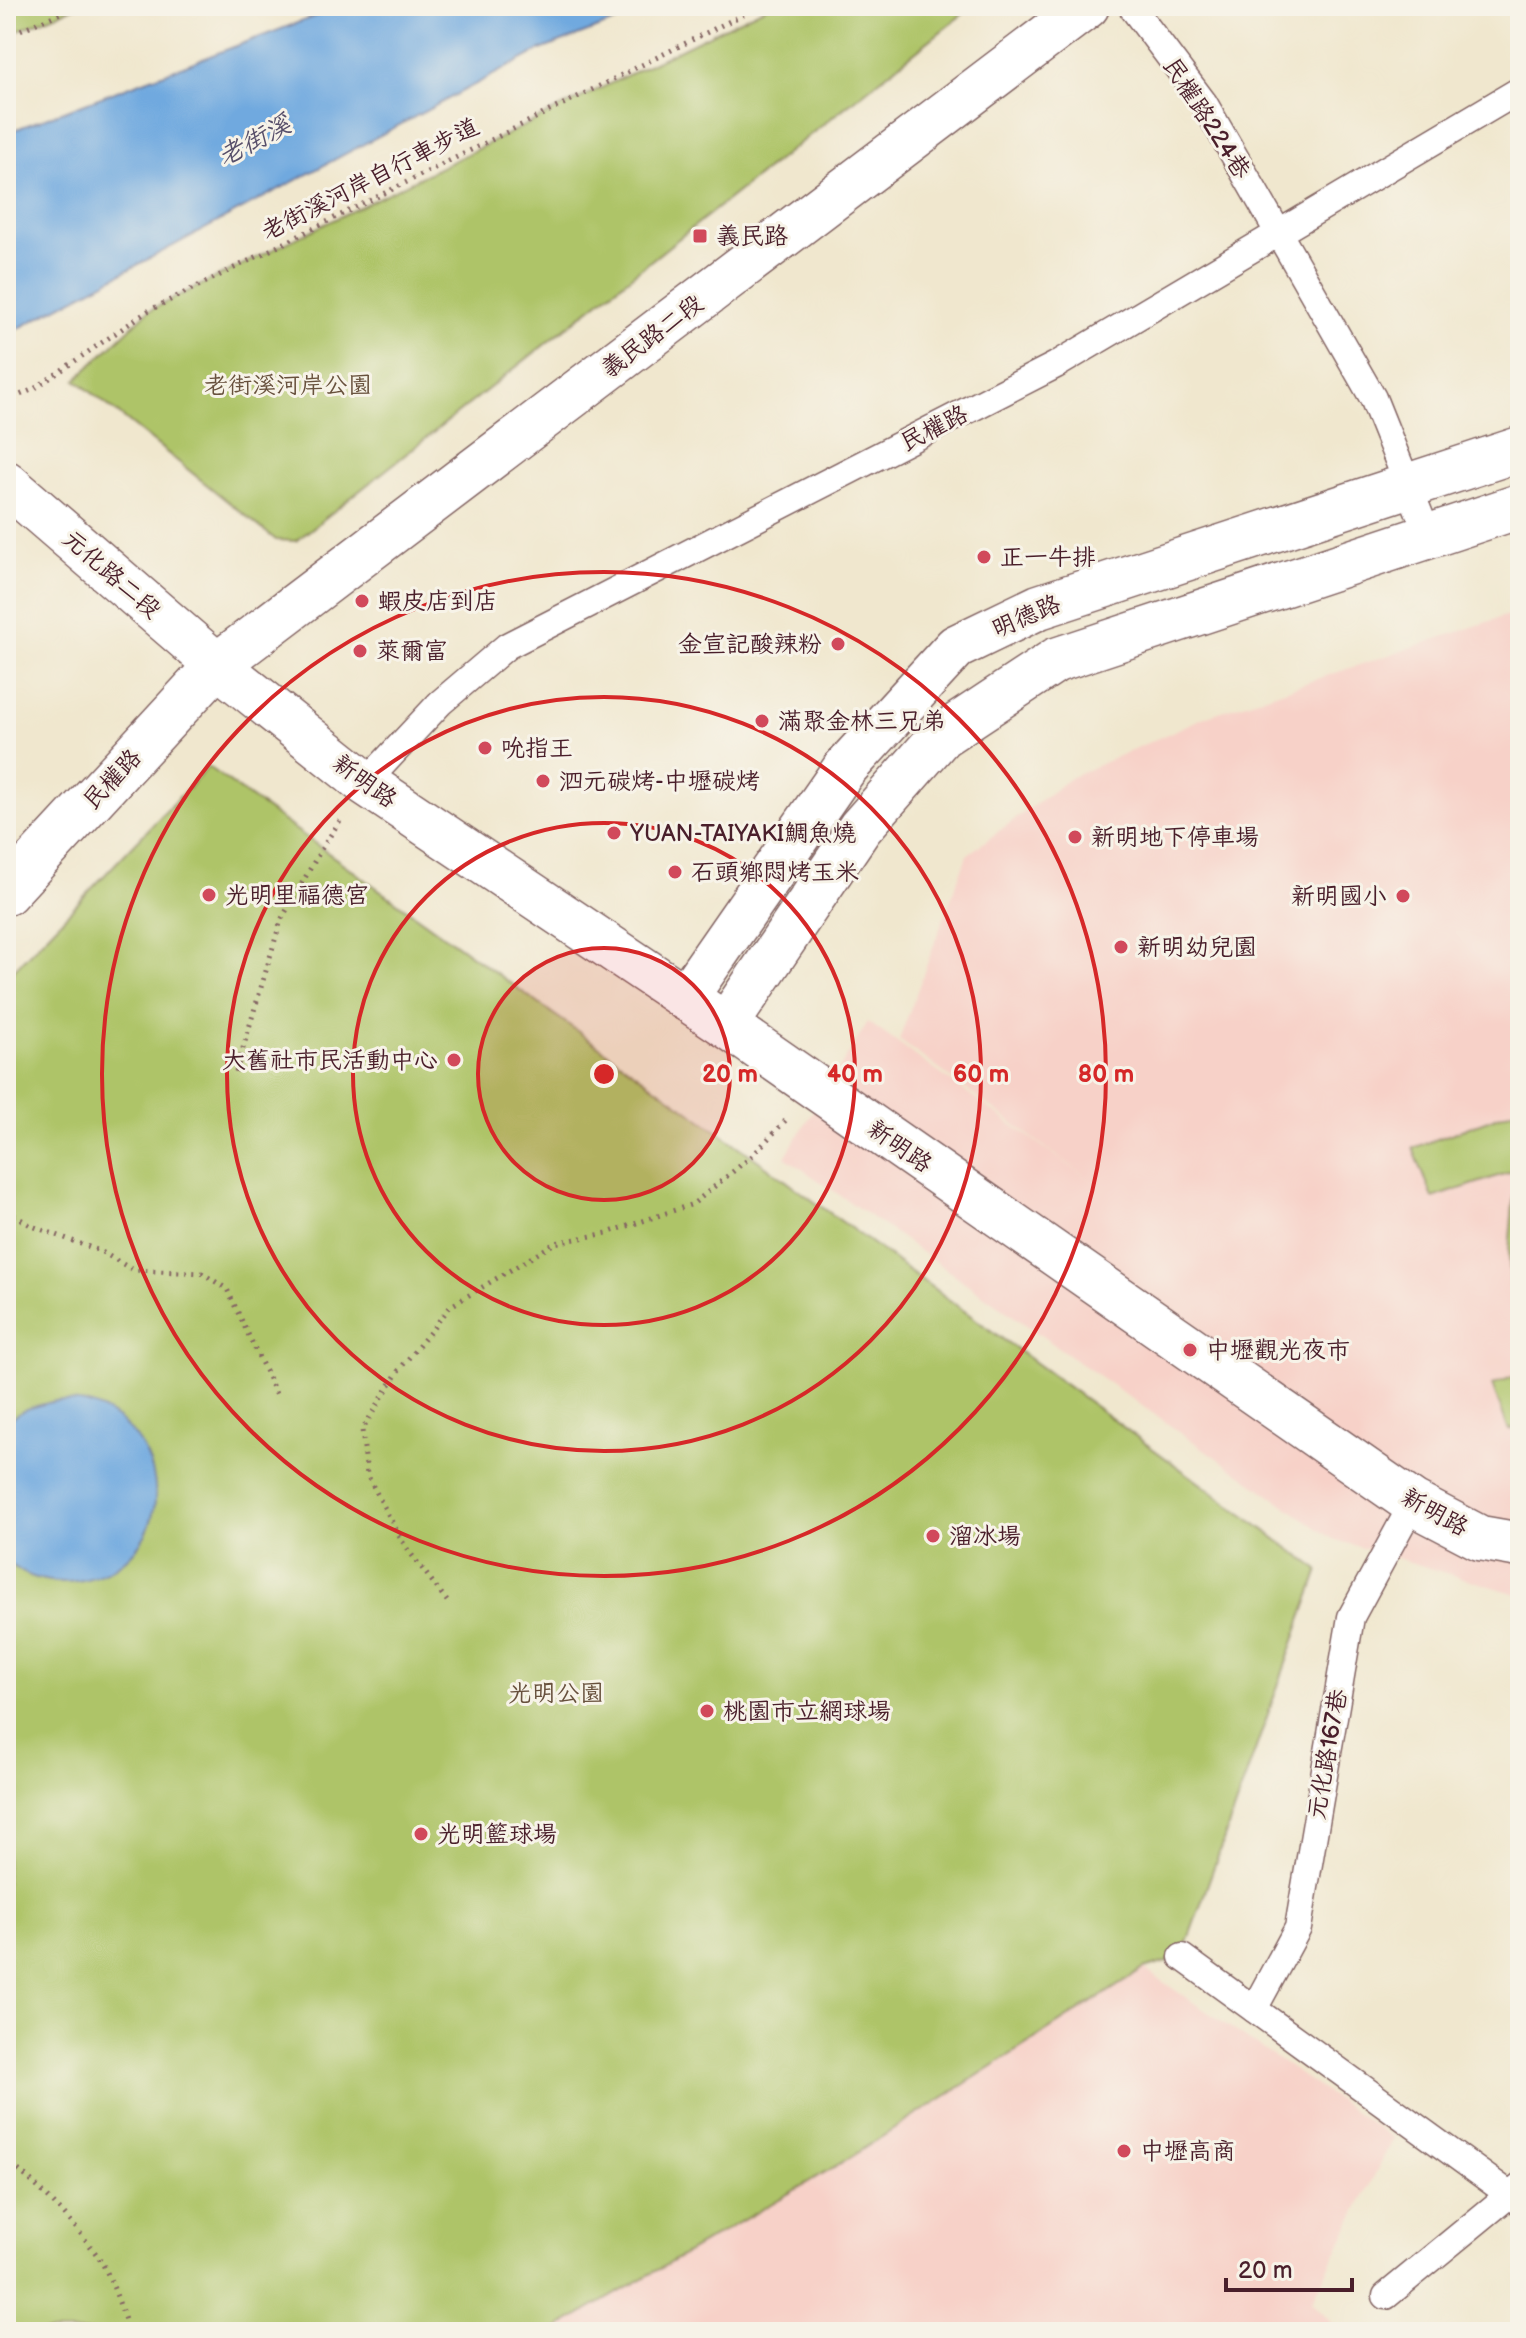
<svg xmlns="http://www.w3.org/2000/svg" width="1526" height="2338" viewBox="0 0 1526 2338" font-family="'Balsamiq Sans','LXGW WenKai TC',sans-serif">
<rect width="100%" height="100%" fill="#f7f3e8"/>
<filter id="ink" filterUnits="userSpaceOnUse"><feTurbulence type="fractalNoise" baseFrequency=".0125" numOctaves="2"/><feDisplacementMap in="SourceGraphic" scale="16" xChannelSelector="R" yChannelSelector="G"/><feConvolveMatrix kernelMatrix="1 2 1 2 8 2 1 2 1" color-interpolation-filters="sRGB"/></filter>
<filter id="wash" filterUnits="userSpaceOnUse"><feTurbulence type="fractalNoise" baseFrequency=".006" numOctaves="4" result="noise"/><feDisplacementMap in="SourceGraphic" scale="32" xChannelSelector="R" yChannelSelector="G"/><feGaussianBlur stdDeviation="1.8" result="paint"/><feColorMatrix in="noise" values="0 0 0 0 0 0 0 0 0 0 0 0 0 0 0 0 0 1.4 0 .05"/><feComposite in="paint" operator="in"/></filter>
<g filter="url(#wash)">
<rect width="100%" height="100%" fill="#f0e7ce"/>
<g fill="#f7d1c8">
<polygon points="1520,611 1520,1595 1333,1539 785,1157 868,1022 1105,1191 899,1040 967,855 1070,778 1207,716"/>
<polygon points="1144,1969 1393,2138 1312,2301 1341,2332 551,2332 841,2163"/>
</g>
<g fill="#aec468" stroke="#7c724a" stroke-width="2">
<polygon points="6,6 77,6 6,36"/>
<polygon points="768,6 973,6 296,541 276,540 76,380 148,311"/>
<polygon points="208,767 752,1156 1319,1570 1182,1957 1144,1969 841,2163 551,2332 6,2332 6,978"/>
<polygon points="1520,1108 1520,1304 1511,1292 1509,1251 1516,1170 1433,1198 1413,1148"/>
<polygon points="1520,1374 1520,1427 1509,1430 1492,1385"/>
</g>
<g fill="#6fa9df" stroke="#5c6485" stroke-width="2">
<polygon points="342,6 656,6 538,51 6,335 6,133"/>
<path d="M55,1401C64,1401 76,1401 85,1403C135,1416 166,1469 152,1518C138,1569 80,1593 33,1577C23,1574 14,1567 6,1561V1422L26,1409Z"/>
</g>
</g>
<g filter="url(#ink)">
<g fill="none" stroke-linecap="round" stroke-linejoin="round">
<g stroke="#846564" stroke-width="29">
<g id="lane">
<polyline points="1131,6 1204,103 1373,398 1428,535"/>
<polyline points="365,783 440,703 507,646 1056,365 1520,90"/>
<polyline points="1182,1957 1520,2202"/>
<polyline points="1254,2009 1298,1928 1351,1617 1413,1503"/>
<polyline points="1386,2296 1520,2186"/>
</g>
</g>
<g stroke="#846564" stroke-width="47">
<g id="street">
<polyline points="6,483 217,665 365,783 726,1025 1413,1503 1480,1538 1520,1545"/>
<polyline points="685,998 845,768 956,647 1039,607 1520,449"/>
<polyline points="726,1025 860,828 941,736 1056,660 1520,506"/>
</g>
</g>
<g stroke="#846564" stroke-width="47">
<polyline id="secondary" points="6,893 217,665 1087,6"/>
</g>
<g stroke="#846564" stroke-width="5" stroke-dasharray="2 6" stroke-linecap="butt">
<polyline points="6,36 77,6"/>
<polyline points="6,401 34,389 148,311 760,6"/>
<polyline points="236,1072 281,920 322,848 343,816"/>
<polyline points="7,1211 32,1226 100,1251 133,1270 202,1273 227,1289 276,1394"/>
<polyline points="447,1601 405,1546 367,1475 362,1430 399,1370 451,1306 555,1243 607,1233 693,1204 752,1156 786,1120"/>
<path d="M6,2160C38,2185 70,2218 94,2251C111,2273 120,2306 129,2332"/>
<polyline points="1355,2332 1365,2321"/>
</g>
<use href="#lane" stroke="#fff" stroke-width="26"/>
<use href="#street" stroke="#fff" stroke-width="44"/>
<use href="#secondary" stroke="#fff" stroke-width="44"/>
</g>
</g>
<circle cx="604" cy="1074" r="126" fill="#d62828" fill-opacity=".12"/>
<g fill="none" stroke="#d62828" stroke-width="4">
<circle cx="604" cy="1074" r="126"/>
<circle cx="604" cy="1074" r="251"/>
<circle cx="604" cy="1074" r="377"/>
<circle cx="604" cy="1074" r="502"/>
</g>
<g fill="#d1495b" stroke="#f7f3e8" stroke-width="3">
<rect x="692" y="228" width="16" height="16" rx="4"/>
<circle cx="984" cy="557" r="8"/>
<circle cx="362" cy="601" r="8"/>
<circle cx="838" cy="644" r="8"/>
<circle cx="360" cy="651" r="8"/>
<circle cx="762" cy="721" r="8"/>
<circle cx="485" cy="748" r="8"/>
<circle cx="543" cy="781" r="8"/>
<circle cx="614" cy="833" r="8"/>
<circle cx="1075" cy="837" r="8"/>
<circle cx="675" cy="872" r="8"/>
<circle cx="209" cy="895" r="8"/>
<circle cx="1403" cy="896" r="8"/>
<circle cx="1121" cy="947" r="8"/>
<circle cx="454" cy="1060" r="8"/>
<circle cx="1190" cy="1350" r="8"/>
<circle cx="933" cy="1536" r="8"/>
<circle cx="707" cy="1711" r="8"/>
<circle cx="421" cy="1834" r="8"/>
<circle cx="1124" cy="2151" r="8"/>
</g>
<g text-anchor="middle" stroke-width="6" stroke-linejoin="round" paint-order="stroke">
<g font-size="24" fill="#4a1f2b" stroke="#f7f3e8">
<text transform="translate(1207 118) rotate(57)" y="8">民權路224巷</text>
<text transform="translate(370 179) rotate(-27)" y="8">老街溪河岸自行車步道</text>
<text transform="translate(652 336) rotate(-37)" y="8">義民路二段</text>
<text transform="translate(934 428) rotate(-27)" y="8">民權路</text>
<text transform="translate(112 574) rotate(41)" y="8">元化路二段</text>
<text transform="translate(1026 616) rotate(-23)" y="8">明德路</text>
<text transform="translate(112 779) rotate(-47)" y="8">民權路</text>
<text transform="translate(365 781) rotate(36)" y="8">新明路</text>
<text transform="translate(900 1146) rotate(35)" y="8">新明路</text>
<text transform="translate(1435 1512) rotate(29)" y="8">新明路</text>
<text transform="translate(1327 1754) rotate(-80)" y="8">元化路167巷</text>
</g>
<g font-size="24" fill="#4a1f2b" stroke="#f7f3e8" text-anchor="start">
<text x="716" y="244">義民路</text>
<text x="1000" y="565">正一牛排</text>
<text x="378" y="609">蝦皮店到店</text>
<text x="822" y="652" text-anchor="end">金宣記酸辣粉</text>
<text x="376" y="659">萊爾富</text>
<text x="778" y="729">滿聚金林三兄弟</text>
<text x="501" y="756">吮指王</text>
<text x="559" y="789">泗元碳烤-中壢碳烤</text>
<text x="630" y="841">YUAN-TAIYAKI鯛魚燒</text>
<text x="1091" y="845">新明地下停車場</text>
<text x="691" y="880">石頭鄉悶烤玉米</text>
<text x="225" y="903">光明里福德宮</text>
<text x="1387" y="904" text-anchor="end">新明國小</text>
<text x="1137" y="955">新明幼兒園</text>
<text x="438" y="1068" text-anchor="end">大舊社市民活動中心</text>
<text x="1206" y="1358">中壢觀光夜市</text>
<text x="949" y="1544">溜冰場</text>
<text x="723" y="1719">桃園市立網球場</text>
<text x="437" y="1842">光明籃球場</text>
<text x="1140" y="2159">中壢高商</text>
</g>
<g font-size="24" fill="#68513d" stroke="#f7f3e8">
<text x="288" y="393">老街溪河岸公園</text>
<text x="556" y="1701">光明公園</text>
</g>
<g font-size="26" font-style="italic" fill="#574f6a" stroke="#f7f3e8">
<text transform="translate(254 140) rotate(-28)" y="9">老街溪</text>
</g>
</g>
<circle cx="604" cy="1074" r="12" fill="#d62828" stroke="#f7f3e8" stroke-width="4"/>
<g font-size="24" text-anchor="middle" font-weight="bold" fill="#d62828" stroke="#f7f3e8" stroke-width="6" stroke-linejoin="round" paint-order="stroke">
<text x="730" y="1082">20 m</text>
<text x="855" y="1082">40 m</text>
<text x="981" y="1082">60 m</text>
<text x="1106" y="1082">80 m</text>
</g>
<rect width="1526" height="2338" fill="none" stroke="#f7f3e8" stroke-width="32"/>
<path d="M1226 2278v12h126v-12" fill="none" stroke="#4a1f2b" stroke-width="4"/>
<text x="1238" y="2278" font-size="24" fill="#4a1f2b" stroke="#f7f3e8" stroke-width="6" paint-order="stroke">20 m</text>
</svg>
